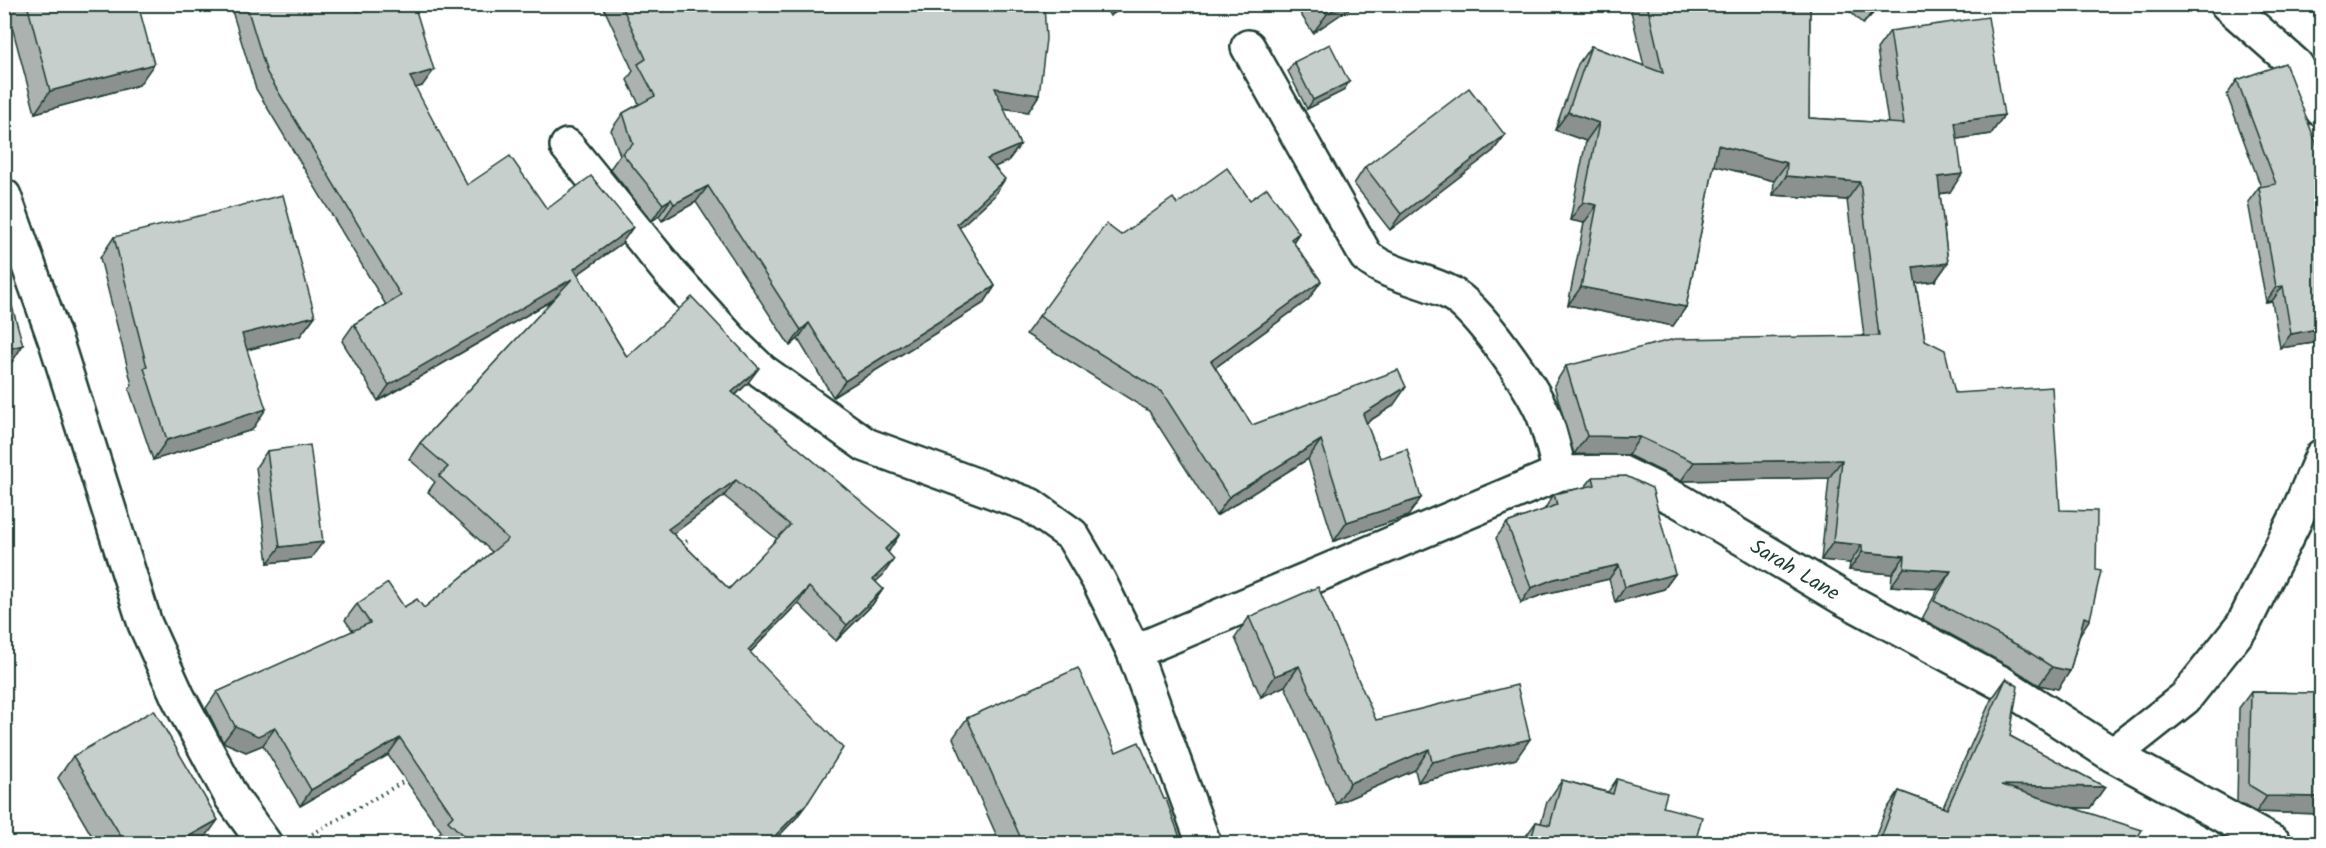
<svg xmlns="http://www.w3.org/2000/svg" width="2326" height="848" viewBox="0 0 2326 848" font-family="Kalam,sans-serif">
<rect width="100%" height="100%" fill="#fff"/>
<filter id="ink" filterUnits="userSpaceOnUse"><feTurbulence type="fractalNoise" baseFrequency=".0167" numOctaves="2"/><feDisplacementMap in="SourceGraphic" scale="12" xChannelSelector="R" yChannelSelector="G"/><feConvolveMatrix kernelMatrix="1 2 1 2 8 2 1 2 1" color-interpolation-filters="sRGB"/></filter>
<g filter="url(#ink)">
<g fill="none" stroke-linecap="round" stroke-linejoin="round">
<g stroke="#1f3d34" stroke-width="38">
<g id="minor">
<polyline points="2227,4 2296,65 2322,110"/>
<path d="M1248,47L1366,256C1389,276 1424,279 1450,293C1478,308 1531,385 1544,416C1551,434 1555,455 1560,473"/>
<polyline points="567,146 671,274 738,348 762,371 866,445 1030,505 1072,535 1099,581 1134,652"/>
<polyline points="4,196 57,345 145,624 178,697 232,798 265,844"/>
<polyline points="2113,755 2185,698 2243,625 2295,520 2322,456"/>
<path id="s1" d="M1204,844L1134,652L1560,473L1620,472L1680,501L1843,598L2001,683L2113,755L2275,844"/>
</g>
</g>
<g stroke="#1f3d34" stroke-width="4" stroke-dasharray="1.5 4.5" stroke-linecap="butt">
<polyline points="681,545 689,540"/>
<polyline points="307,837 410,778"/>
</g>
<use href="#minor" stroke="#fff" stroke-width="33"/>
</g>
<g fill="#abb2af" stroke="#1f3d34" stroke-width="1.5" fill-rule="evenodd">
<polygon points="6,4 138,4 139,85 35,113"/>
<path d="M237,4H355L357,11L422,86L415,88L467,185L547,209L622,243L577,275L627,357L747,384L736,395L889,551L887,552L883,575L875,582L883,589L872,605L836,641L798,603L750,652L797,817L772,843H443L437,837L441,831L388,755L300,806L263,745L246,752L223,742L206,708L217,692L353,631L345,620L357,604L424,608L492,552L428,492L435,482L409,459L420,443L553,300L378,401L342,341L354,324L386,305L256,89L232,11ZM724,496L777,539L729,589L673,534Z"/>
<polygon points="602,4 672,4 675,11 1039,95 1028,112 1003,108 1020,145 1008,161 995,167 994,196 959,228 995,286 984,303 833,397 798,339 790,346 696,202 662,221 659,216 652,221 610,169 620,155 611,130 623,113 639,104 627,80 633,71"/>
<polygon points="1103,4 1128,4 1110,16"/>
<polygon points="1294,4 1356,4 1313,33"/>
<polygon points="1636,4 1810,4 1809,118 1888,123 1877,49 1890,31 2004,115 1991,134 1957,139 1950,192 1940,194 1948,263 1935,281 1916,283 1925,340 1955,393 2060,510 2080,634 2070,671 2058,689 2039,685 2010,667 1922,619 1938,589 1891,586 1892,574 1849,570 1850,563 1821,560 1829,478 1681,481 1628,455 1574,454 1554,385 1566,366 1864,336 1847,200 1773,195 1774,181 1714,165 1686,307 1673,326 1568,305 1584,223 1570,220 1586,141 1555,130 1578,64 1591,46 1644,66 1631,11"/>
<polygon points="1842,4 1882,4 1863,24"/>
<polygon points="1294,62 1343,91 1307,109 1288,71"/>
<polygon points="2237,80 2322,158 2322,339 2320,342 2280,348 2272,301 2266,302 2248,202 2259,187 2261,187 2227,95"/>
<polygon points="1505,135 1493,151 1390,230 1354,184 1365,167"/>
<polygon points="1250,200 1299,233 1293,242 1321,281 1308,300 1215,368 1252,425 1393,406 1366,423 1380,458 1408,516 1334,541 1308,459 1216,516 1149,411 1026,334 1039,316 1121,235 1177,204"/>
<polygon points="114,237 315,316 300,336 247,350 252,430 153,460 129,389 132,385 100,258"/>
<polygon points="267,451 311,558 268,563 256,467"/>
<polygon points="1593,477 1675,574 1664,589 1615,602 1609,579 1544,594 1521,603 1496,538 1507,523 1544,510 1554,494 1585,487"/>
<polygon points="1249,617 1376,720 1516,759 1418,782 1415,770 1336,804 1285,686 1261,697 1235,638"/>
<polygon points="2006,679 2010,736 2105,787 2090,808 2072,808 2134,843 1873,843 1885,812 1899,791 1943,807 1991,700"/>
<polygon points="2251,692 2322,693 2322,814 2256,812 2237,802 2239,708"/>
<polygon points="967,718 1116,752 1182,843 1000,843 953,738"/>
<polygon points="73,756 202,842 199,843 96,843 58,778"/>
<polygon points="1617,779 1663,807 1695,843 1521,843 1536,822 1541,823 1547,802 1562,780 1608,792"/>
</g>
<g fill="#8b918f" stroke="#1f3d34" stroke-width="1.5">
<polygon points="1118,4 1128,4 1110,16"/>
<polygon points="1341,4 1356,4 1313,33 1327,14"/>
<polygon points="1878,4 1882,4 1863,24"/>
<polygon points="154,64 139,85 35,113 50,91"/>
<polygon points="434,70 422,86 398,93 410,77"/>
<polygon points="1349,82 1343,91 1307,109 1313,100"/>
<polygon points="995,88 1039,95 1028,112 983,105"/>
<polygon points="1568,112 1599,123 1586,141 1555,130"/>
<polygon points="2004,115 1991,134 1943,141 1955,122"/>
<polygon points="1505,135 1493,151 1390,230 1401,214"/>
<polygon points="1020,145 1008,161 976,175 987,159"/>
<polygon points="1718,145 1787,163 1774,181 1705,163"/>
<polygon points="1962,174 1950,192 1925,196 1938,177"/>
<polygon points="1786,176 1860,182 1847,200 1773,195"/>
<polygon points="1005,179 994,196 946,240 957,224"/>
<polygon points="708,186 696,202 662,221 674,204"/>
<polygon points="671,199 659,216 652,221 663,204"/>
<polygon points="1583,202 1597,205 1584,223 1570,220"/>
<polygon points="633,227 622,243 568,281 572,279 561,295 378,401 389,385 574,269"/>
<polygon points="1299,233 1286,252 1291,239"/>
<polygon points="1948,263 1935,281 1901,285 1913,267"/>
<polygon points="1321,281 1308,300 1198,380 1211,361"/>
<polygon points="995,286 984,303 833,397 845,381"/>
<polygon points="2283,286 2272,301 2266,302 2276,287"/>
<polygon points="1581,287 1686,307 1673,326 1568,305"/>
<polygon points="315,316 300,336 227,355 242,334"/>
<polygon points="809,323 798,339 790,346 801,330"/>
<polygon points="2322,328 2322,339 2320,342 2280,348 2291,334"/>
<polygon points="23,345 12,362 4,364 4,350"/>
<polygon points="759,368 747,384 721,408 732,392"/>
<polygon points="1406,387 1393,406 1350,433 1363,414"/>
<polygon points="266,409 252,430 153,460 167,440"/>
<polygon points="1587,436 1640,437 1628,455 1574,454"/>
<polygon points="1321,440 1308,459 1216,516 1229,497"/>
<polygon points="1842,460 1829,478 1681,481 1694,462"/>
<polygon points="736,480 724,496 657,546 668,529"/>
<polygon points="1421,498 1408,516 1334,541 1347,522"/>
<polygon points="900,534 889,551 874,566 885,549"/>
<polygon points="323,542 311,558 268,563 280,547"/>
<polygon points="1833,542 1862,545 1850,563 1821,560"/>
<polygon points="1862,552 1905,556 1892,574 1849,570"/>
<polygon points="894,559 883,575 861,596 873,579"/>
<polygon points="1619,565 1609,579 1544,594 1521,603 1531,588 1554,579"/>
<polygon points="1904,568 1951,571 1938,589 1891,586"/>
<polygon points="1675,574 1664,589 1615,602 1625,587"/>
<polygon points="809,587 798,603 737,666 748,650"/>
<polygon points="883,589 872,605 836,641 847,625"/>
<polygon points="2084,617 2090,619 2078,637"/>
<polygon points="1299,666 1285,686 1261,697 1275,676"/>
<polygon points="2052,667 2070,671 2058,689 2039,685"/>
<polygon points="235,726 275,728 263,745 246,752 223,742"/>
<polygon points="400,738 388,755 300,806 311,790"/>
<polygon points="1530,739 1516,759 1418,782 1432,762"/>
<polygon points="1429,749 1415,770 1336,804 1350,783"/>
<polygon points="2001,785 2105,787 2090,808 1987,806"/>
<polygon points="2267,796 2322,797 2322,814 2256,812"/>
<polygon points="809,801 797,817 772,843 768,843"/>
<polygon points="218,820 202,842 199,843 177,843"/>
</g>
<g fill="#c7cfcc" stroke="#1f3d34" stroke-width="1.5" fill-rule="evenodd">
<polygon points="27,4 138,4 154,64 50,91"/>
<path d="M246,4H355L357,11L377,4H414L434,70L410,77L467,185L510,156L547,209L591,176L633,227L574,269L627,357L692,297L759,368L732,392L900,534L885,549L894,559L873,579L883,589L847,625L809,587L748,650L843,748L809,801L768,843H471L448,821L453,816L400,738L311,790L275,728L258,736L235,726L217,692L370,623L357,604L388,583L404,607L417,599L424,608L508,539L439,476L448,467L420,443L572,279L389,385L354,324L401,296L267,73ZM736,480L790,525L729,589L668,529Z"/>
<polygon points="621,4 672,4 675,11 691,4 1044,4 1046,39 1039,95 995,88 1020,145 987,159 1005,179 957,224 995,286 845,381 809,323 801,330 708,186 674,204 671,199 663,204 622,153 633,144 623,113 655,96 638,64 646,59"/>
<polygon points="1320,4 1341,4 1327,14"/>
<polygon points="1647,4 1810,4 1809,118 1904,124 1890,31 1988,17 2004,115 1955,122 1962,174 1938,177 1948,263 1913,267 1925,340 1945,350 1955,393 2052,387 2060,510 2097,511 2096,570 2101,571 2090,619 2084,617 2070,671 2052,667 2023,648 1934,601 1951,571 1904,568 1905,556 1862,552 1862,545 1833,542 1842,460 1694,462 1640,437 1587,436 1566,366 1675,339 1879,336 1860,182 1786,176 1787,163 1718,145 1686,307 1581,287 1597,205 1583,202 1599,123 1568,112 1591,46 1663,73"/>
<polygon points="1871,4 1878,4 1875,8"/>
<polygon points="1330,44 1349,82 1313,100 1294,62"/>
<polygon points="2285,63 2322,158 2322,328 2291,334 2283,286 2276,287 2259,187 2276,184 2237,80"/>
<polygon points="1469,88 1505,135 1401,214 1365,167"/>
<polygon points="1227,168 1250,200 1267,188 1299,233 1291,239 1321,281 1211,361 1252,425 1398,370 1406,387 1363,414 1380,458 1407,449 1421,498 1347,522 1321,440 1229,497 1162,392 1039,316 1106,224 1121,235 1173,198 1177,204"/>
<polygon points="283,195 315,316 242,334 266,409 167,440 144,368 147,367 114,237"/>
<polygon points="4,278 23,345 4,350"/>
<polygon points="310,445 323,542 280,547 267,451"/>
<polygon points="1626,476 1652,488 1675,574 1625,587 1619,565 1554,579 1531,588 1507,523 1557,505 1554,494 1595,485 1593,477"/>
<polygon points="1318,587 1376,720 1517,685 1530,739 1432,762 1429,749 1350,783 1299,666 1275,676 1249,617"/>
<polygon points="1078,668 1116,752 1139,742 1164,799 1166,799 1182,843 1023,843 967,718"/>
<polygon points="2006,679 2018,686 2010,736 2105,787 2001,785 2142,830 2134,843 1879,843 1899,791 1947,809"/>
<polygon points="2251,692 2322,693 2322,797 2267,796 2249,785"/>
<polygon points="154,710 218,820 177,843 125,843 73,756"/>
<polygon points="1617,779 1667,793 1663,807 1702,817 1695,843 1530,843 1536,822 1550,825 1562,780 1613,794"/>
<polygon points="1012,839 1017,843 1004,843"/>
</g>
</g>
<g text-anchor="middle" stroke-width="5" stroke-linejoin="round" paint-order="stroke">
<g font-size="21" fill="#1f3d34" stroke="#fff">
<text dy="7" stroke="none"><textPath href="#s1" startOffset="927">Sarah Lane</textPath></text>
</g>
</g>
<rect width="2326" height="848" fill="none" stroke="#fff" stroke-width="24"/>
<rect x="12" y="12" width="2302" height="824" fill="none" stroke="#1f3d34" stroke-width="2" filter="url(#ink)"/>
</svg>
